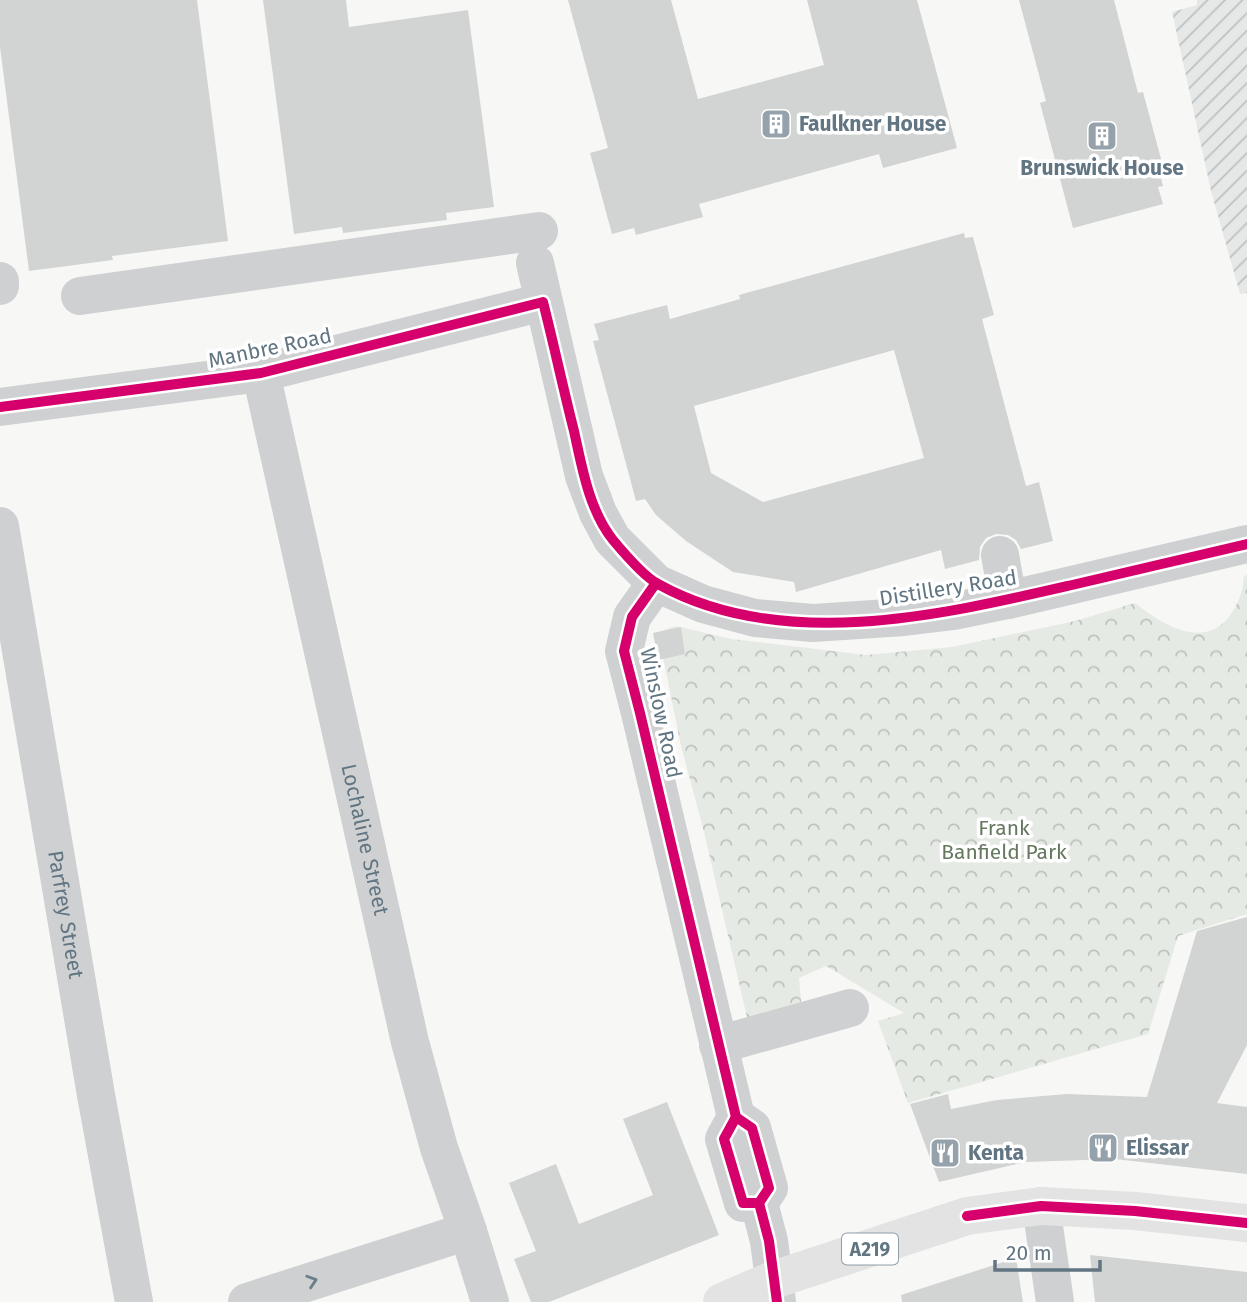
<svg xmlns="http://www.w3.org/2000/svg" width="1247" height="1302" viewBox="0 0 1247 1302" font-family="'Fira Sans',sans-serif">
<defs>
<pattern id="industrial-furrows" width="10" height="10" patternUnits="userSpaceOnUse" patternTransform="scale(1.75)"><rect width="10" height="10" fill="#e6e8e8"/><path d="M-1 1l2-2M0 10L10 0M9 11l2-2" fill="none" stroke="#bec1c1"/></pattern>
<pattern id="forest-crowns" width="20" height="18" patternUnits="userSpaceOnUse" patternTransform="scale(1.75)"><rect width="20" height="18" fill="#e6eae4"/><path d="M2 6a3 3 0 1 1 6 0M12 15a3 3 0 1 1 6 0" fill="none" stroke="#bec2be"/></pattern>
</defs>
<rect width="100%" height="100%" fill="#f7f7f6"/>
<polygon fill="url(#industrial-furrows)" points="1197,0 1247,0 1247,293 1240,294 1211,191 1172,12 1197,5"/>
<path fill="url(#forest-crowns)" d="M1247,575V914L1178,936L1148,1034L908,1103L878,1021L904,1013L826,966L799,978L802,1012L749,1026L704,832L681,746L658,632L676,626L732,639L866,655L952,647L1075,621L1135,603C1163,625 1207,653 1233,611C1240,599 1243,591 1244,576Z"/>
<g fill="#d2d3d3" fill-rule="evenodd">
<polygon points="0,0 197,0 228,241 112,256 113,260 29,271 0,47"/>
<polygon points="263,0 346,0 349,27 468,10 494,207 446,213 447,220 406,225 343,233 342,227 294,234"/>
<polygon points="568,0 671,0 698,99 824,65 807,0 917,0 957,148 883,168 879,154 699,204 703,217 636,235 634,228 612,234 590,153 608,148"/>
<polygon points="1019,0 1114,0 1138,93 1143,92 1164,170 1159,170 1163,186 1158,187 1163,204 1073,228 1040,103 1046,101"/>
<path d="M964,233L965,238L973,237L994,315L982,319L1026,486L1039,482L1053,541L1021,549L1016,540L1008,535L996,534L986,538L980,547L979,560L945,569L941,550L796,592L794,582L733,572L686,541L656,515L645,499L636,501L593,341L599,340L594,324L667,305L670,319L740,299L739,295ZM894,350L924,458L763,502L711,473L694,406Z"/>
<polygon points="681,627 685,654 658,660 653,633"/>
<polygon points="1247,917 1247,1045 1217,1103 1247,1107 1247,1174 1115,1159 1026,1162 939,1182 910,1104 948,1094 951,1109 997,1100 1067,1094 1147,1097 1197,931"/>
<polygon points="667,1102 719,1235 549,1302 531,1302 514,1259 536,1251 509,1183 556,1164 579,1224 653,1195 623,1119"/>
<polygon points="1090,1255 1247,1272 1247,1302 1095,1302"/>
<polygon points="1016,1258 1023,1302 902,1302 901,1295"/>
</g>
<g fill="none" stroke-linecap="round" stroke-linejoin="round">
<g stroke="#cfd0d1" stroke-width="38">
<polyline points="535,263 584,476 598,513 612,539 656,583 703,604 755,618 813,623 904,617 954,611 1008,600 1247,544"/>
<polyline points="0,281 0,286"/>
<polyline points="80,296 539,231"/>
<path id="s1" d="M261,373L410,1042L439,1148L468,1231L490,1302"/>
<polyline points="0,407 261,373 543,302"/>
<path id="s2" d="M0,526L96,1095L134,1302"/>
<polyline points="1000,555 1008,600"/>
<polyline points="656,583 632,617 624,651 640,713 736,1117 752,1128 769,1188 759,1203 769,1241 777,1302"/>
<polyline points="718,1045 850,1008"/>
<polyline points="736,1117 724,1139 743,1203 759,1203"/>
<polyline points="1041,1206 1055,1302"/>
<polyline points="247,1302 468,1231"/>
</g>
<polyline stroke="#e2e3e2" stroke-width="38" points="722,1302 773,1280 967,1216 1041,1206 1135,1211 1247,1223"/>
<g stroke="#fff" stroke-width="15">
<g id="cycleway">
<path d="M0,407L261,373L543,302C554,345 563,388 574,431C582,467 589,510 613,540C623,552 645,577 658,584C782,653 942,615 1072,585C1130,571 1189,558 1247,544"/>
<polyline points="656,583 632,617 624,651 640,713 736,1117 752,1128 769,1188 759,1203 769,1241 777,1302"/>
<polyline points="736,1117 724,1139 743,1203 759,1203"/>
<polyline points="967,1216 1041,1206 1135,1211 1247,1223"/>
</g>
</g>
<use href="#cycleway" stroke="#d6006c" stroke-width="10"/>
</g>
<defs><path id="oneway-chevron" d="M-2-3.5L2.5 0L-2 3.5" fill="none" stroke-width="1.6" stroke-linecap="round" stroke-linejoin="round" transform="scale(1.75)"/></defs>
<use stroke="#6c7e8a" href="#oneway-chevron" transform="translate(312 1281) rotate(-18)"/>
<defs>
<g id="building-square" transform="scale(1.575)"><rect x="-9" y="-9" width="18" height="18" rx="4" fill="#96a2ab" stroke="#fff"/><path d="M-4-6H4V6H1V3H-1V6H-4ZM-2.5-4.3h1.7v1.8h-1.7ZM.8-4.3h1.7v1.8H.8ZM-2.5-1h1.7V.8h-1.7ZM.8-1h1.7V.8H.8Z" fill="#fff"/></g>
<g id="restaurant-square" transform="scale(1.575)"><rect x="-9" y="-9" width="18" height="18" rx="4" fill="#96a2ab" stroke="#fff"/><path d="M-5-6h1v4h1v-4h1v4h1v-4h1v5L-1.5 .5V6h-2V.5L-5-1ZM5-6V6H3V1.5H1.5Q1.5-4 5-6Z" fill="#fff"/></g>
</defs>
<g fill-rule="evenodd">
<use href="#building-square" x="776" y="124"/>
<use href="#building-square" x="1102" y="136"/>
<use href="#restaurant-square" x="1103" y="1148"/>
<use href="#restaurant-square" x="945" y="1153"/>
</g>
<g text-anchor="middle" stroke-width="7" stroke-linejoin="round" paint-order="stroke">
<rect fill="#fff" stroke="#909ea8" stroke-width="2" x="842" y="1233.5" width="56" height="31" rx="5"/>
<g font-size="19" font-weight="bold" fill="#617582">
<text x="870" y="1256">A219</text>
</g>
<g font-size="21" font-weight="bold" fill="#617582" stroke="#fff" text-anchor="start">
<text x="799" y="131">Faulkner House</text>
<text x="1102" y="175" text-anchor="middle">Brunswick House</text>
<text x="1126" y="1155">Elissar</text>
<text x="968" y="1160">Kenta</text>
</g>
<g font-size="21" fill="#617582" stroke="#fff">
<text transform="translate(270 348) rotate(-12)" y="7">Manbre Road</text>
<text transform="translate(948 588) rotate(-9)" y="7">Distillery Road</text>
<text transform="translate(661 713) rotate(78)" y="7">Winslow Road</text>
<text dy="7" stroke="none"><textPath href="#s1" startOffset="478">Lochaline Street</textPath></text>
<text dy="7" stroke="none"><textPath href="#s2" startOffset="394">Parfrey Street</textPath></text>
</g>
<g font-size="21" fill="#667960" stroke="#fff">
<text x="1004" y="835">Frank<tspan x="1004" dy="24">Banfield Park</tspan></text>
</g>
</g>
<path d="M995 1260v10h105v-10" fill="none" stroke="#617582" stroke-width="3.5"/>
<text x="1006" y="1260" font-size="21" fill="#617582" stroke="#ffffff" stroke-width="5" paint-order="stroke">20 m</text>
</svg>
